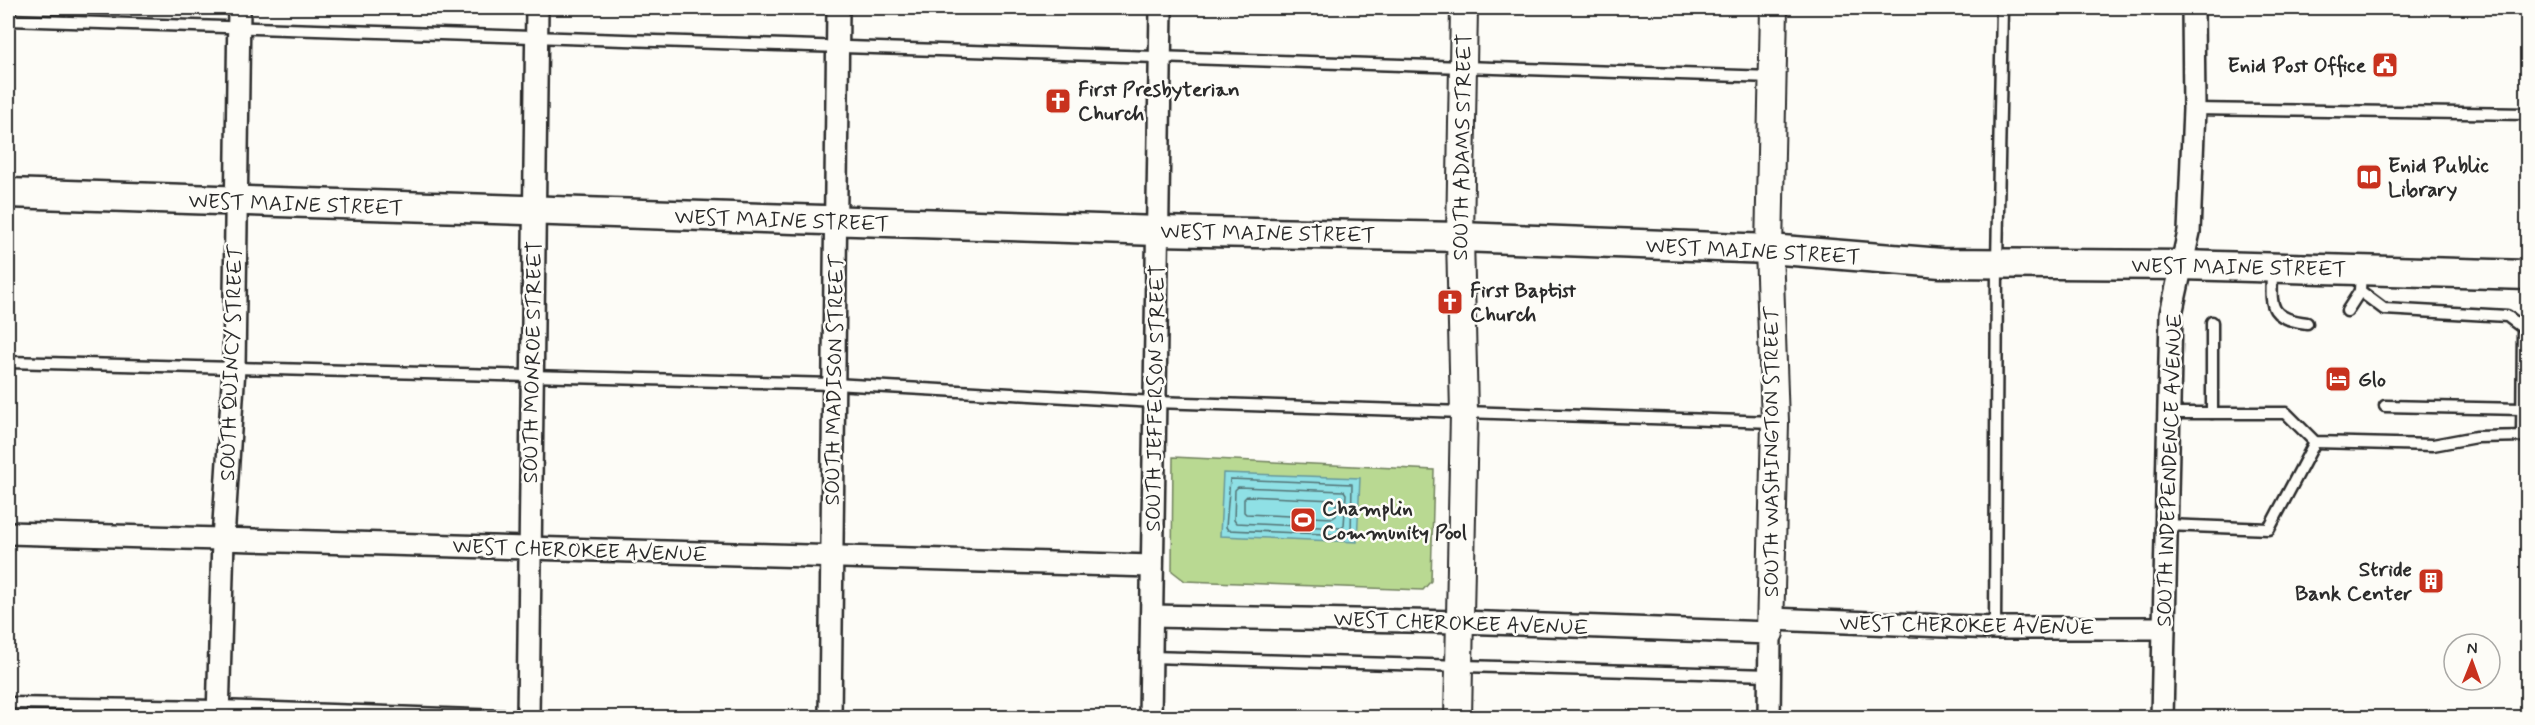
<svg xmlns="http://www.w3.org/2000/svg" width="2535" height="725" viewBox="0 0 2535 725" font-family="Mynerve,sans-serif">
<rect width="100%" height="100%" fill="#fdfcf7"/>
<filter id="ink" filterUnits="userSpaceOnUse"><feTurbulence type="fractalNoise" baseFrequency=".0167" numOctaves="2"/><feDisplacementMap in="SourceGraphic" scale="12" xChannelSelector="R" yChannelSelector="G"/><feConvolveMatrix kernelMatrix="1 2 1 2 8 2 1 2 1" color-interpolation-filters="sRGB"/></filter>
<g filter="url(#ink)">
<polygon fill="#b9d992" stroke="#72825e" stroke-width="1.5" points="1173,457 1434,470 1431,581 1423,590 1185,581 1172,571"/>
<polygon fill="#8fe0e5" stroke="#67989b" stroke-width="1.5" points="1223,473 1360,478 1357,542 1220,536"/>
<g fill="none" stroke-linecap="round" stroke-linejoin="round">
<g stroke="#537375" stroke-width="1.5">
<polygon points="1230,479 1352,484 1351,534 1348,535 1228,530 1226,527"/>
<polygon points="1238,487 1344,491 1346,494 1344,526 1341,528 1236,523 1234,520 1235,490"/>
<polygon points="1247,496 1334,500 1336,502 1336,516 1333,518 1246,514 1244,512 1244,499"/>
</g>
<g stroke="#2b2b2b" stroke-width="15">
<g id="service">
<polyline points="8,20 1773,77"/>
<polyline points="2194,109 2528,114"/>
<path d="M2272,268C2272,303 2265,318 2307,323"/>
<polyline points="2361,270 2360,291 2384,309 2507,316 2523,328 2522,436"/>
<polyline points="2347,311 2360,291"/>
<polyline points="8,362 834,384 1155,402 1775,422"/>
<polyline points="2385,406 2522,409"/>
<polyline points="2169,413 2286,413 2315,442 2433,445 2476,437 2528,436"/>
<polyline points="2212,413 2212,322"/>
<polyline points="2166,525 2269,529 2315,442"/>
<polyline points="1995,628 1997,263 2002,8"/>
<polyline points="1151,657 1770,675"/>
<polyline points="8,703 218,706 561,718"/>
</g>
</g>
<g stroke="#2b2b2b" stroke-width="26">
<g id="minor">
<polyline points="8,533 1152,566"/>
<polyline points="1152,616 1459,622 1770,633 1769,718"/>
<polyline points="1771,619 1995,628 2164,628"/>
<polyline points="218,718 223,539 234,368 239,8"/>
<polyline points="528,718 537,8"/>
<polyline points="830,718 838,8"/>
<polyline points="1150,718 1161,8"/>
<polyline points="2162,718 2171,314 2189,232 2194,109 2193,8"/>
</g>
</g>
<g stroke="#2b2b2b" stroke-width="30">
<g id="tertiary">
<polyline points="1770,633 1775,422 1769,249 1774,8"/>
<polyline points="1458,718 1464,413 1460,237 1464,8"/>
</g>
</g>
<g stroke="#2b2b2b" stroke-width="33">
<polyline id="secondary" points="8,193 1158,231 1460,237 1769,249 1941,263 2182,265 2528,275"/>
</g>
<use href="#service" stroke="#fdfcf7" stroke-width="10"/>
<use href="#minor" stroke="#fdfcf7" stroke-width="21"/>
<use href="#tertiary" stroke="#fdfcf7" stroke-width="26"/>
<use href="#secondary" stroke="#fdfcf7" stroke-width="28"/>
</g>
</g>
<defs>
<g id="civic-square" transform="scale(1.35)"><rect x="-9" y="-9" width="18" height="18" rx="4" fill="#c8321e" stroke="#fdfcf7"/><path d="M-.6-6.5H3V-4.5H.6V-3L4-1V1h2V6H-6V1h2V-1L-.6-3ZM-1.2 2.5V6h2.4V2.5Z" fill="#fff"/></g>
<g id="church-square" transform="scale(1.35)"><rect x="-9" y="-9" width="18" height="18" rx="4" fill="#c8321e" stroke="#fdfcf7"/><path d="M-1.2-6h2.4v3.5h3.3v2.4h-3.3V6h-2.4V-.1h-3.3v-2.4h3.3Z" fill="#fff"/></g>
<g id="library-square" transform="scale(1.35)"><rect x="-9" y="-9" width="18" height="18" rx="4" fill="#c8321e" stroke="#fdfcf7"/><path d="M-6-4Q-3-5.5-.7-3.5V5Q-3 3-6 4ZM6-4Q3-5.5 .7-3.5V5Q3 3 6 4Z" fill="#fff"/></g>
<g id="hotel-square" transform="scale(1.35)"><rect x="-9" y="-9" width="18" height="18" rx="4" fill="#c8321e" stroke="#fdfcf7"/><path d="M-6-4.5h1.5V1H6V5H4.5V3h-9V5H-6ZM-4 0a1.8 1.8 0 1 1 3.6 0ZM.5 0V-2.5h3Q6-2.5 6 0Z" fill="#fff"/></g>
<g id="stadium-square" transform="scale(1.35)"><rect x="-9" y="-9" width="18" height="18" rx="4" fill="#c8321e" stroke="#fdfcf7"/><path d="M0-5a6.5 5 0 1 0 0 10a6.5 5 0 1 0 0-10ZM-3.5-1.8h7v3.6h-7Z" fill="#fff"/></g>
<g id="building-square" transform="scale(1.35)"><rect x="-9" y="-9" width="18" height="18" rx="4" fill="#c8321e" stroke="#fdfcf7"/><path d="M-4-6H4V6H1V3H-1V6H-4ZM-2.5-4.3h1.7v1.8h-1.7ZM.8-4.3h1.7v1.8H.8ZM-2.5-1h1.7V.8h-1.7ZM.8-1h1.7V.8H.8Z" fill="#fff"/></g>
</defs>
<g fill-rule="evenodd">
<use href="#civic-square" x="2385" y="65"/>
<use href="#church-square" x="1058" y="101"/>
<use href="#library-square" x="2369" y="177"/>
<use href="#church-square" x="1450" y="302"/>
<use href="#hotel-square" x="2338" y="379"/>
<use href="#stadium-square" x="1303" y="520"/>
<use href="#building-square" x="2431" y="581"/>
</g>
<g text-anchor="middle" stroke-width="5" stroke-linejoin="round" paint-order="stroke">
<g font-size="21" font-weight="bold" fill="#2b2b2b" stroke="#fdfcf7" text-anchor="start">
<text x="2366" y="72" text-anchor="end">Enid Post Office</text>
<text x="1078" y="96">First Presbyterian<tspan x="1078" dy="24">Church</tspan></text>
<text x="2388" y="172">Enid Public<tspan x="2388" dy="24">Library</tspan></text>
<text x="1470" y="297">First Baptist<tspan x="1470" dy="24">Church</tspan></text>
<text x="2358" y="386">Glo</text>
<text x="1322" y="515">Champlin<tspan x="1322" dy="24">Community Pool</tspan></text>
<text x="2412" y="576" text-anchor="end">Stride<tspan x="2412" dy="24">Bank Center</tspan></text>
</g>
<g font-size="21" fill="#2b2b2b" stroke="#fdfcf7">
<text transform="translate(1462 147) rotate(-89)" y="7">SOUTH ADAMS STREET</text>
<text transform="translate(296 204) rotate(2)" y="7">WEST MAINE STREET</text>
<text transform="translate(782 220) rotate(2)" y="7">WEST MAINE STREET</text>
<text transform="translate(1268 233) rotate(1)" y="7">WEST MAINE STREET</text>
<text transform="translate(1753 251) rotate(3)" y="7">WEST MAINE STREET</text>
<text transform="translate(2239 267) rotate(1)" y="7">WEST MAINE STREET</text>
<text transform="translate(532 362) rotate(-89)" y="7">SOUTH MONROE STREET</text>
<text transform="translate(231 363) rotate(-88)" y="7">SOUTH QUINCY STREET</text>
<text transform="translate(834 380) rotate(-89)" y="7">SOUTH MADISON STREET</text>
<text transform="translate(1155 398) rotate(-89)" y="7">SOUTH JEFFERSON STREET</text>
<text transform="translate(1771 452) rotate(-90)" y="7">SOUTH WASHINGTON STREET</text>
<text transform="translate(2169 470) rotate(-88)" y="7">SOUTH INDEPENDENCE AVENUE</text>
<text transform="translate(580 550) rotate(2)" y="7">WEST CHEROKEE AVENUE</text>
<text transform="translate(1461 623) rotate(2)" y="7">WEST CHEROKEE AVENUE</text>
<text transform="translate(1967 625) rotate(1)" y="7">WEST CHEROKEE AVENUE</text>
</g>
</g>
<rect width="2535" height="725" fill="none" stroke="#fdfcf7" stroke-width="30"/>
<rect x="15" y="15" width="2505" height="695" fill="none" stroke="#2b2b2b" stroke-width="2" filter="url(#ink)"/>
<g transform="translate(2472 662) rotate(1)"><circle r="28" fill="#fdfcf7" stroke="#a9a8a5" stroke-width="1.5"/>
<path d="M0-4.5L10 22L0 15L-10 22Z" fill="#c8321e"/>
<text y="-9" font-size="16" font-weight="bold" text-anchor="middle" fill="#2b2b2b">N</text>
</g>
</svg>
